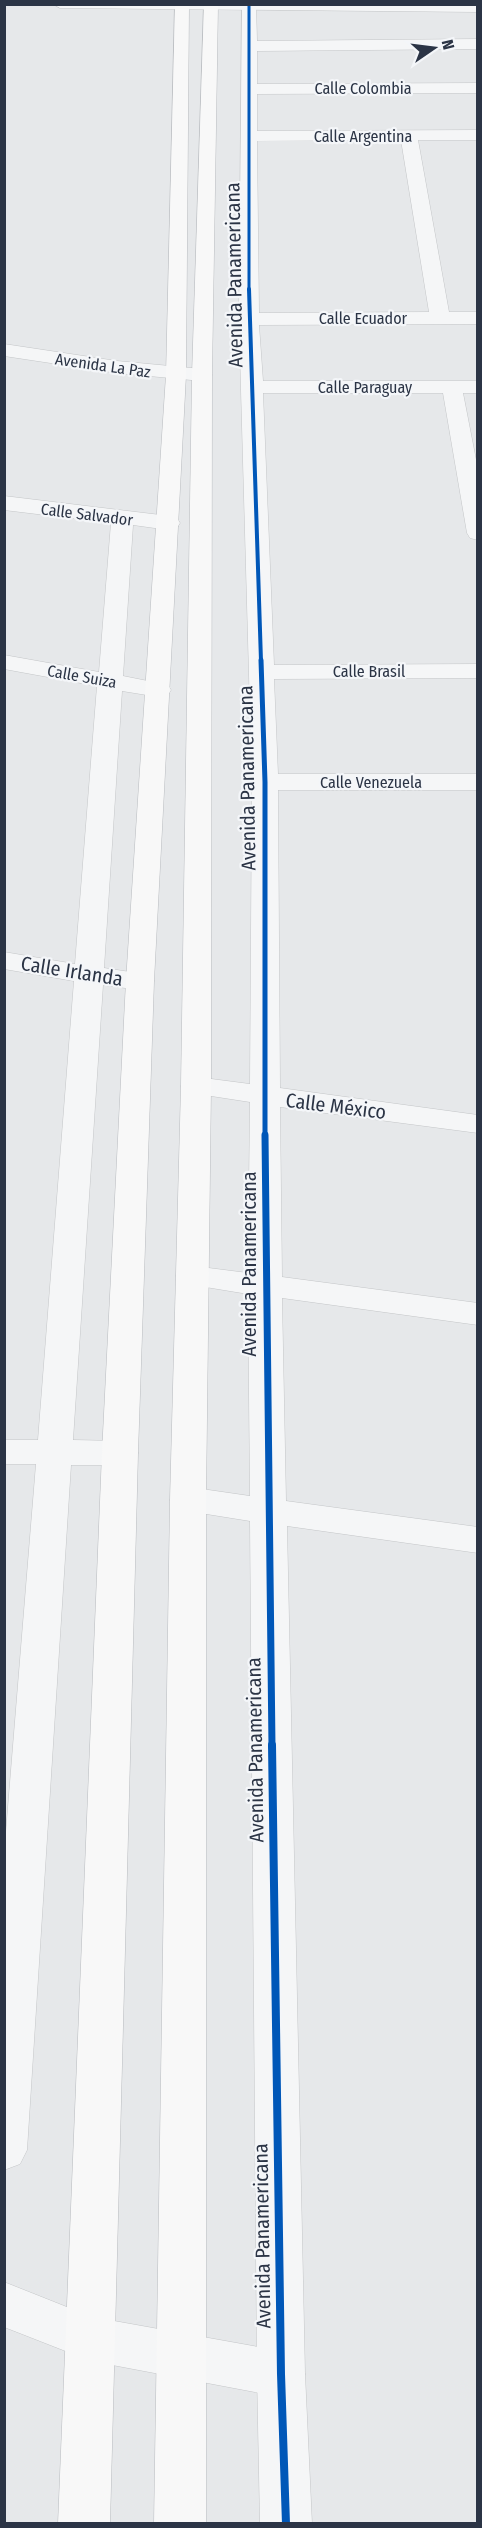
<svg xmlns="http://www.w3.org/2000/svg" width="482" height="2528" viewBox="0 0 482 2528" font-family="'Fira Sans Condensed',sans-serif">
<rect width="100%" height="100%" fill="#e6e8ea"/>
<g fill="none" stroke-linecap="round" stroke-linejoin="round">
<g stroke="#c4c6c8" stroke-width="1">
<g id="minor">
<path d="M242,4H256L257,41L478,39V49L257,51V84L478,83V93L257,94V131L478,130V140H418L449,312H478V324L259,325L263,381H478V393H463L478,470V540L470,538L467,533L443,393H263L274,665L478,664V678L274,679L278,774H478V790H278L280,1088L478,1115V1133L280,1107L282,1277L478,1303V1325L282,1298L286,1501L478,1527V1553L287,1526L305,2374L312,2524H260L257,2374L250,1521L175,1509L170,1500L175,1491L188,1487L250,1496L248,1294L181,1283L176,1276L181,1269L193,1266L248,1273L250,1102L185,1092L181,1086L185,1080L196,1077L250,1084L252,782L239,319ZM401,140L429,312L259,313L257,141Z"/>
<polygon points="4,344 117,361 202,369 209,371 212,375 209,379 202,381 117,373 4,356"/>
<polygon points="4,496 169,516 177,518 180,523 177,528 169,530 133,525 123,676 168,685 171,690 168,695 159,697 122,691 104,968 150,975 154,981 150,987 140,990 103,985 73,1440 120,1441 133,1444 138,1453 133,1462 120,1465 71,1465 27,2150 20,2164 4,2170 4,1856 36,1464 4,1464 4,1440 38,1440 74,981 4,969 4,952 75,964 97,686 4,669 4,655 99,672 111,523 4,510"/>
</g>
</g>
<g stroke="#c4c6c8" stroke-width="1">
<g id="tertiary">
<polygon points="53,4 478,4 478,12 60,8"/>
<polygon points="4,2282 92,2317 281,2351 298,2358 305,2374 298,2390 281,2397 91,2361 4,2327"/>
</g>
</g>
<g stroke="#b8bbbf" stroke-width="1">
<g id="trunk">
<polygon points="175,4 189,4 186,375 154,981 138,1453 110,2524 58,2524 102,1453 126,981 166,375"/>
<polygon points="204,4 218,4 212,375 211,1086 206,1500 206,2524 154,2524 170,1500 181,1086 192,375"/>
</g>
</g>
<use href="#minor" fill="#f5f6f7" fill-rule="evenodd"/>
<use href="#tertiary" fill="#f5f6f7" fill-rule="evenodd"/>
<use href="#trunk" fill="#f8f8f8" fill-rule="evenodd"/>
<g stroke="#f4f6f9" stroke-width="5">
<polyline id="cycleway-far4" points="249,4 249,290"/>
</g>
<g stroke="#f4f6f9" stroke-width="6">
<polyline id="cycleway-far3" points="249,289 261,661"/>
</g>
<g stroke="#f4f6f9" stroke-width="8">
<polyline id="cycleway-far2" points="261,660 265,782 265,1137"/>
</g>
<g stroke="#f4f6f9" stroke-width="10">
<polyline id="cycleway-far1" points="265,1135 272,1747"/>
</g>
<g stroke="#f4f6f9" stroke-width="12">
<polyline id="cycleway" points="272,1745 281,2374 286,2524"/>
</g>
<use href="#cycleway-far4" stroke="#0057b8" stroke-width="3"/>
<use href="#cycleway-far3" stroke="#0057b8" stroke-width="4"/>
<use href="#cycleway-far2" stroke="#0057b8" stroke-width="5"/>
<use href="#cycleway-far1" stroke="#0057b8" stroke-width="7"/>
<use href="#cycleway" stroke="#0057b8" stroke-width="8"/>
</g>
<g text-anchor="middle" stroke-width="4.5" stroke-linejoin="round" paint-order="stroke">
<g font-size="16" fill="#2b3445" stroke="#f4f6f9">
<text x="363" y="94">Calle Colombia</text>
<text x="363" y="142">Calle Argentina</text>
<text x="363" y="324">Calle Ecuador</text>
<text transform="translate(103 365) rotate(8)" y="6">Avenida La Paz</text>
<text x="365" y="393">Calle Paraguay</text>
<text transform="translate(87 514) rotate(7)" y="6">Calle Salvador</text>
<text x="369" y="677">Calle Brasil</text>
<text transform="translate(82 676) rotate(10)" y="6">Calle Suiza</text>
<text x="371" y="788">Calle Venezuela</text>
</g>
<g font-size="20" fill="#2b3445" stroke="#f4f6f9">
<text transform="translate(234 275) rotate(-91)" y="7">Avenida Panamericana</text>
<text transform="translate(247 778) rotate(-91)" y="7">Avenida Panamericana</text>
<text transform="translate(72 971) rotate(9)" y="7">Calle Irlanda</text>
<text transform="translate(336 1106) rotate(7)" y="7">Calle México</text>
<text transform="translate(249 1264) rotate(-90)" y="7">Avenida Panamericana</text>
<text transform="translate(255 1750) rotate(-91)" y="7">Avenida Panamericana</text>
<text transform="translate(262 2236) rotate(-91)" y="7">Avenida Panamericana</text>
</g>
</g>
<rect width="482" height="2528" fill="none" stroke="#2b3445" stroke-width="12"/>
<g transform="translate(434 48) rotate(76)" stroke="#f4f6f9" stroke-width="4.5" paint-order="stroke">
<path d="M0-4.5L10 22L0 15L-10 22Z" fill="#2b3445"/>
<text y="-9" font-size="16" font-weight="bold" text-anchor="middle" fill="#2b3445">N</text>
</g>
</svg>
